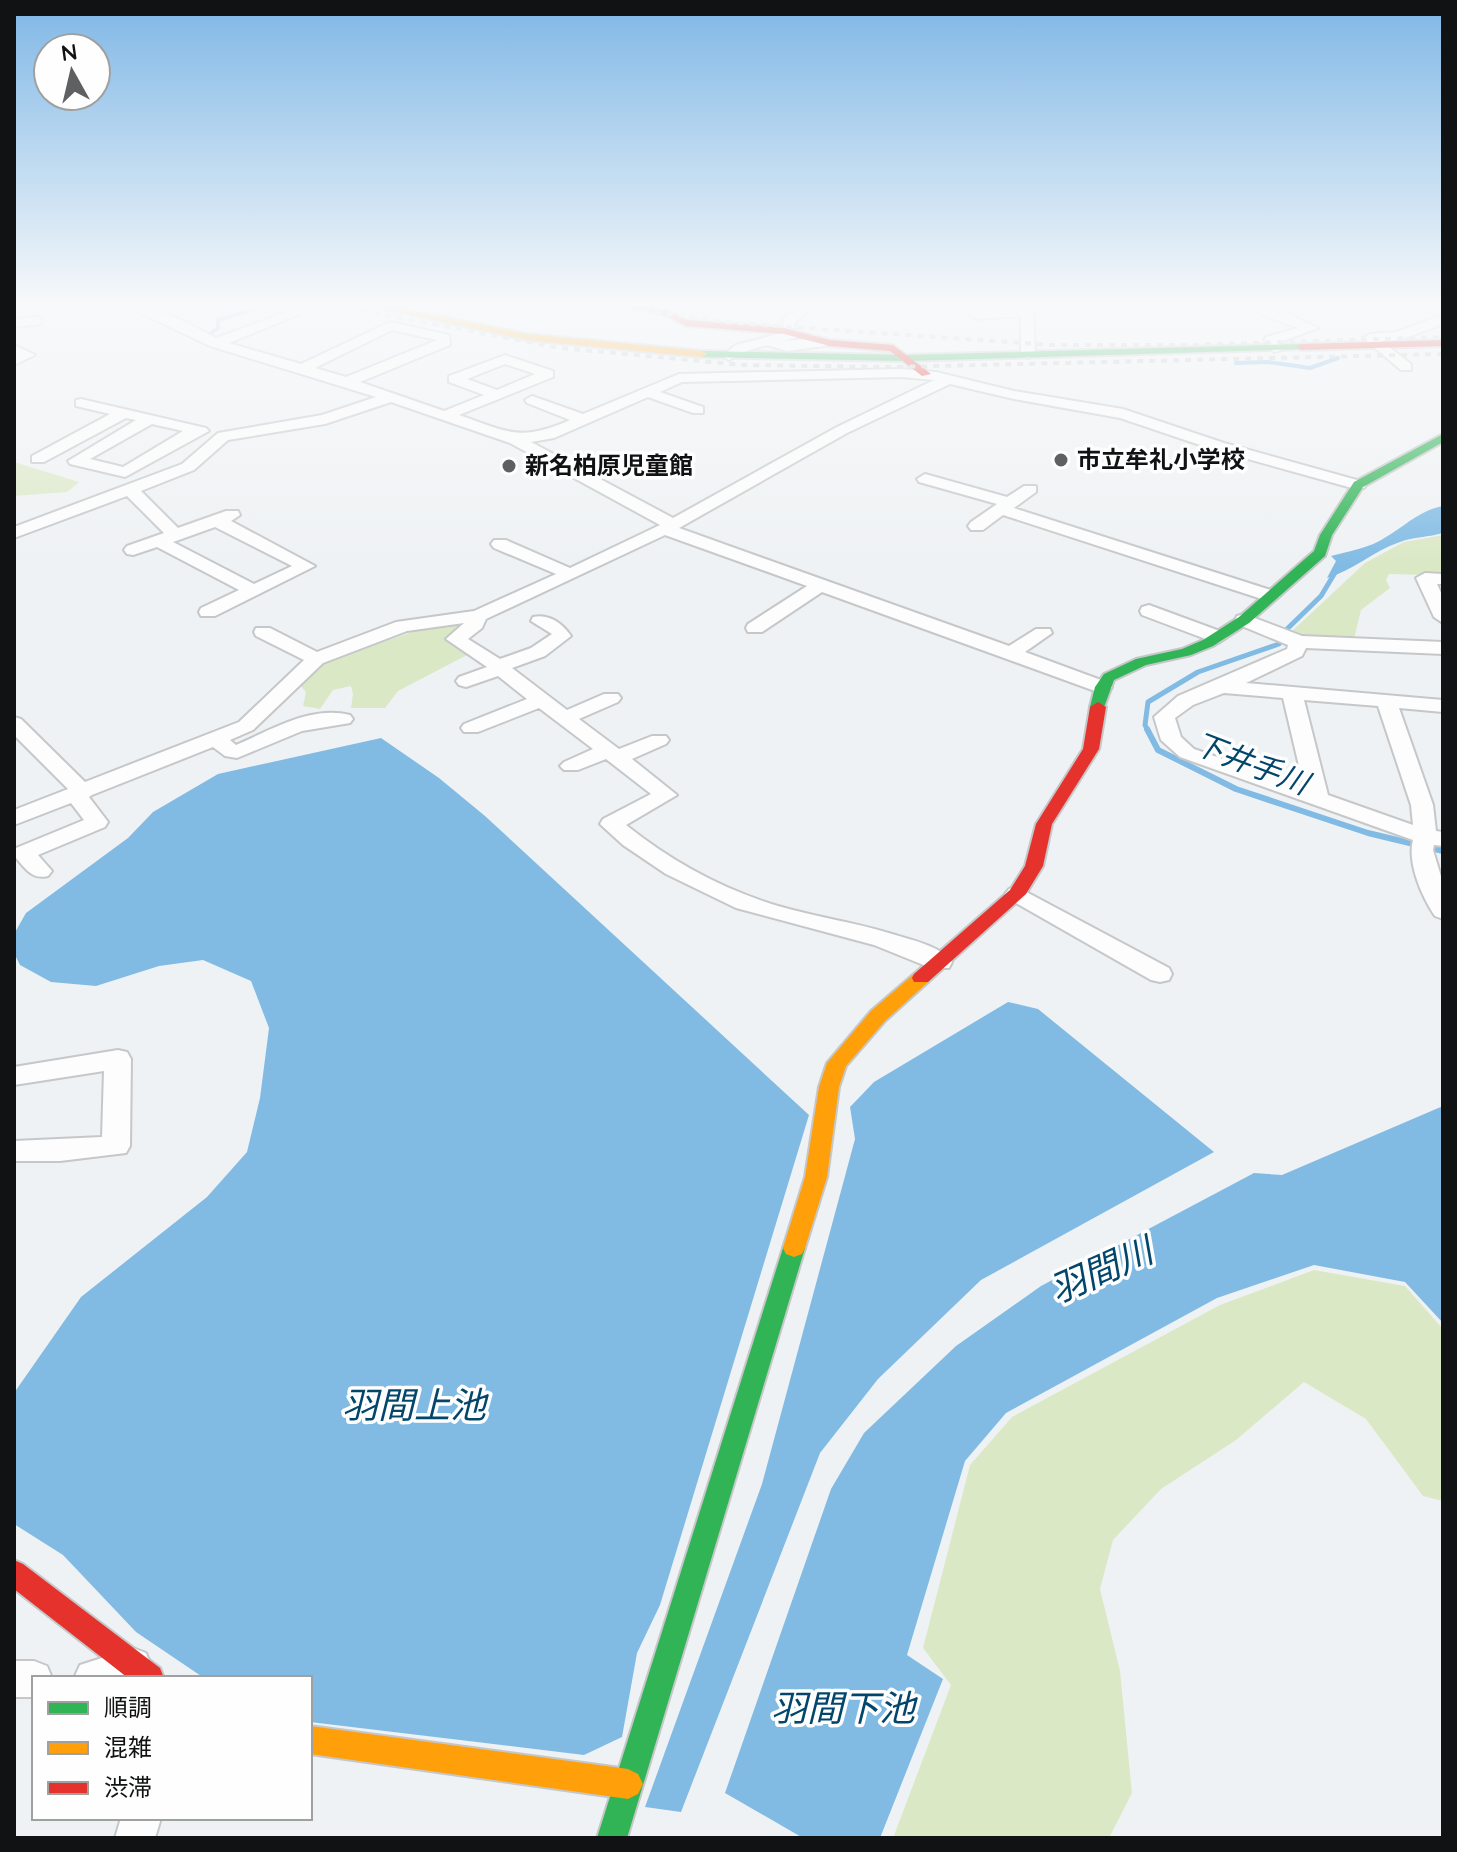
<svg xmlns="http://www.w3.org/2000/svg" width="1457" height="1852" viewBox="0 0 1457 1852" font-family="Quicksand,'Noto Sans JP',sans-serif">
<rect width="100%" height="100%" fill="#eff2f4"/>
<g fill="#dbe8c6">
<polygon points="14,462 79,482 67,492 14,496"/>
<polygon points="1443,535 1443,572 1427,575 1389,574 1386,580 1390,588 1361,610 1354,639 1313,638 1289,634 1365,563 1404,542"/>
<polygon points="467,621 448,639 467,655 398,691 385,708 351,708 353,694 351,686 333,690 320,709 303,706 306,692 300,685 327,661 421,629"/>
<polygon points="1314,1270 1405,1286 1443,1329 1443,1501 1423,1496 1366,1419 1304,1382 1236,1440 1161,1489 1113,1540 1100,1589 1120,1671 1132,1793 1109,1838 893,1838 951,1685 923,1648 970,1465 1012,1417 1220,1305"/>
</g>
<g fill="#81bbe4">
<path d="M1443,506V533C1429,537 1413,537 1400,542C1373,551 1354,570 1327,578L1336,561L1331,556C1349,551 1370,548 1386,537C1405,526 1420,510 1443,506Z"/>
<polygon points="381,738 439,778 485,816 809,1115 660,1605 637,1653 622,1737 584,1755 310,1722 310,1678 204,1678 136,1632 63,1555 14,1524 14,1393 81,1297 207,1197 247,1152 260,1098 269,1028 251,981 203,960 159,966 96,986 51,982 20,965 14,953 14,934 26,913 128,838 153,812 218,774"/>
<polygon points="1008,1002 1038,1009 1214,1152 981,1280 878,1379 820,1453 681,1812 645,1807 762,1484 855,1139 850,1107 874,1082"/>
<polygon points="1443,1106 1443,1323 1405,1282 1314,1265 1217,1298 1006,1413 965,1461 907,1655 943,1679 880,1838 803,1838 725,1793 831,1489 864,1433 956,1346 1041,1286 1254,1173 1282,1175"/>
</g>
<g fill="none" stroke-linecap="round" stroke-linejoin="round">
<g stroke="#81bbe4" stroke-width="4">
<polyline points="207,336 218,328 218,320 265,306"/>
<polyline points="1236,363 1269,362 1310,368 1338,358"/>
</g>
<polyline stroke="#81bbe4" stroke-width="5" points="1148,731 1145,725 1148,702 1198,672 1279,644 1285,631 1321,596 1336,571"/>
<polyline stroke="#81bbe4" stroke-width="6" points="1147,729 1158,750 1236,789 1368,833 1443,851"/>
<g stroke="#c5c7c9" stroke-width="4">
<g id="street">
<path d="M126,306C158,306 188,323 216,338L303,306H320L229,343L301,364L390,322L449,335L450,345L360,382L444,411L484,395L449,382V376L505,355L553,371V377L459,415C508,432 520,442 570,420L527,403L525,400L532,396L583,414L679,374L901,369L936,372L1014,391L1123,409L1224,443L1364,482L1366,485L1364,488H1352L1212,449L1120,418L1014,399L950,384L847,433L679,528L1009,646L1036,629H1050L1052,633L1025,652L1109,683L1112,687L1109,691H1095L822,592L762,632H748L746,628L748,624L807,586L665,535L486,619L482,628L468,639L500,659L531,648L552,634L531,621L533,617C549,613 563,624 571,636L545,656L512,668L567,710L604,694H618L621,698L618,702L579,719L619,749L652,736H666L669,740L666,744L632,759L677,795L626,825C671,861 722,889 778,906C815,917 854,922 892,934C909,939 943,947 952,962L949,968H931L874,945L736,908L666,874L623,845L600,824L603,819L651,794L606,759L578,770H564L560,766L564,762L593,749L539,708L478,732H464L461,728L464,724L527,699L498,676L466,687L459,685L456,681L459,677L487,667L446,639L464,623L407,631L323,663L253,730L230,740L236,745C271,730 311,705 350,715L353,719L350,723L302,731L237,758L225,756L213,747L92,795L89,797L108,822L105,827L38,855L52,871L48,876C32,880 26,869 16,858V848L84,820L71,803L14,825V810L68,789L14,735V717L21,719L85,782L239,722L304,660L256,636L254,632L256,628H270L317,652L396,622L474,611L556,574L494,548L491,544L494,540H506L570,568L660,525L510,443L391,402L325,424L228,440L194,470L141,491L178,528L226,511H238L240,515L231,521L315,566L215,616H201L199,612L201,608L239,590L157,547L133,555L127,554L124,550L127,546L164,533L127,496L14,538V527L182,464L218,433L322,415L376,397L210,346ZM392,330L437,340L346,377L315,368ZM505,364L535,374L497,390L467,379ZM901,377L934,380L837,427L673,518L531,442L554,438L648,397L693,413H703V407L660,392L682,382ZM215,527L292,566L254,584L173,542Z"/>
<polygon points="799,306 814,306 796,321 794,328 784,328 783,319"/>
<polygon points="954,306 969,306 980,311 1033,306 1035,354 1028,358 1021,354 1021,316 978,319"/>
<polygon points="1253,306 1270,306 1318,328 1280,342 1286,349 1274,352 1264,340 1266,337 1298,328 1253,311"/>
<polygon points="1443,315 1443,324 1403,339 1381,341 1411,364 1411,370 1401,370 1363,338 1370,334 1396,332"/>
<polygon points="36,317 41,318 41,324 14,327 14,319"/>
<polygon points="794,330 799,331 799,337 782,341 824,338 831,342 824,346 787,351 767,345 746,351 729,360 722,356 736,345"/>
<polygon points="14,345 35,355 14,365"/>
<path d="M81,399L206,428L209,431L125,477L70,464L68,461L136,420L126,418L44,462H32V456L110,414L76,406V400ZM152,424L183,431L123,467L90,459Z"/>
<polygon points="925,474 1007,497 1024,486 1036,486 1036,492 1014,508 1277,592 1280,596 1271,601 1265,600 1003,515 983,530 971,530 968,526 971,522 997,504 919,482 917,479"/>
<polygon points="1425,573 1443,574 1443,584 1437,584 1443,597 1443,623 1434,617 1416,578"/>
<polygon points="1149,605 1225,633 1227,637 1218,643 1211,641 1142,615 1140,611 1142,607"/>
<path d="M1244,614L1302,636L1443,642V654L1306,648L1302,656L1246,683L1443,700V712L1399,708L1433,805L1436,831L1443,832V846L1434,845L1433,850L1443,883V919L1435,916C1422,897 1407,863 1413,840L1180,757L1161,740L1154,717L1178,696L1287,649L1288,645L1237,624L1235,620L1237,616ZM1224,693L1283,698L1304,787L1194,749L1181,737L1175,718L1193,705ZM1304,700L1378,706L1411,805L1413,825L1328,795Z"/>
<polygon points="1017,887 1169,968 1172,974 1169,980 1160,982 1151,980 1009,899 1005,894 1009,889"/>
<polygon points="118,1050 127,1052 131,1059 130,1146 126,1153 60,1161 14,1161 14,1141 102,1137 104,1071 14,1085 14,1067"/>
<polygon points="133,1648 146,1653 151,1666 146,1678 74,1678 80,1665"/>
<polygon points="14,1661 34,1661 47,1666 52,1678 34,1678 34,1697 14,1697"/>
<polygon points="121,1818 161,1818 155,1838 115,1838"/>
</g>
</g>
<g stroke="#c5c7c9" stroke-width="4">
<g id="fast">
<polygon points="1301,344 1305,345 1305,349 906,361 702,357 697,354 702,351 906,355"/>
<polygon points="1443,434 1443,442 1363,487 1332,535 1325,556 1249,623 1213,646 1191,655 1146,665 1114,680 1103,710 1093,710 1090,707 1095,687 1104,674 1136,659 1182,649 1203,640 1239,617 1314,551 1320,535 1354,482"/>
<polygon points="794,1239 802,1242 805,1248 627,1838 597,1838 783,1248 786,1242"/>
</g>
</g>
<g stroke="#c5c7c9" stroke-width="4">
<g id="slow">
<polygon points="370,306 388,306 527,334 702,351 707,354 702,357 527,340"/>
<polygon points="921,972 928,974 930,978 928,982 885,1021 846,1066 839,1087 827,1177 805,1248 802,1254 794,1257 786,1254 783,1248 805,1177 819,1087 827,1063 871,1011 914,974"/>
<polygon points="310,1726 628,1769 638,1774 643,1784 638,1794 628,1799 310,1754"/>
</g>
</g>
<g stroke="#c5c7c9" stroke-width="4">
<g id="jam">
<polygon points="626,306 643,306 672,312 688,320 784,328 830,340 893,345 931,374 922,376 890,351 830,346 784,334 686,326 669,317"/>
<polygon points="1443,340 1443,346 1301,350 1296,347 1301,344"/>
<polygon points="1098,702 1106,707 1099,749 1052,824 1043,866 1026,894 928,982 914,982 912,978 914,974 1010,890 1025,866 1036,824 1083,749 1090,707"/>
<polygon points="14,1560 23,1564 160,1668 164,1678 128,1678 14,1589"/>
</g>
</g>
<use href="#street" fill="#fdfdfd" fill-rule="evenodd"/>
<use href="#fast" fill="#30b455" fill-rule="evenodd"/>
<use href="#slow" fill="#ff9f0a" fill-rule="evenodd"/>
<use href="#jam" fill="#e5322d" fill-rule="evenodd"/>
<g stroke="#c4c4c4" stroke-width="4" stroke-dasharray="6 6" stroke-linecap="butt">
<polyline points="338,306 560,348 744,365 891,367 1443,354"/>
<polyline points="607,306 735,323 1051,345 1188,345 1443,337"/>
</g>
</g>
<linearGradient id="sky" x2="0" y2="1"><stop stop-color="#7fb7e6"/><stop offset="0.54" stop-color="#f8f9fa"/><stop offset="1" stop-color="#f8f9fa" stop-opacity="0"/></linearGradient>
<rect width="1457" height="565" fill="url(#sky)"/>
<g fill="#5e6062" stroke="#fefefe" stroke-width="3">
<circle cx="1061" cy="460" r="8"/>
<circle cx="509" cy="466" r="8"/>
</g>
<g text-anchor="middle" stroke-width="7" stroke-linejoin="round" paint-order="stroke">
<g font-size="24" font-weight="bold" fill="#101213" stroke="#fefefe" text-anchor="start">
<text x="1077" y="468">市立牟礼小学校</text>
<text x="525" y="474">新名柏原児童館</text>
</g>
<g font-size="30" font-style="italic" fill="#02466c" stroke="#fefefe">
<text transform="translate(1251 764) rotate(21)" y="10">下井手川</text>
</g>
<g font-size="36" font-style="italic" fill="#02466c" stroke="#fefefe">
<text transform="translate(1101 1270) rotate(-24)" y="13">羽間川</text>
<text x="414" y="1418">羽間上池</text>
<text x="843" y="1721">羽間下池</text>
</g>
</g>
<rect width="1457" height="1852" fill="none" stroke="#101213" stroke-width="32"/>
<rect x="32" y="1676" width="280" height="144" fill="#fefefe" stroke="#9fa0a0" stroke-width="2"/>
<rect x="48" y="1702" width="40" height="12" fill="#30b455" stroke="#9fa0a0" stroke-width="2"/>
<text x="104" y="1716" font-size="24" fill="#101213">順調</text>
<rect x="48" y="1742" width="40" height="12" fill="#ff9f0a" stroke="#9fa0a0" stroke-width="2"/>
<text x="104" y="1756" font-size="24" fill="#101213">混雑</text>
<rect x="48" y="1782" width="40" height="12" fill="#e5322d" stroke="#9fa0a0" stroke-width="2"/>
<text x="104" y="1796" font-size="24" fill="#101213">渋滞</text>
<g transform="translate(72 72) rotate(352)"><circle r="38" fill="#fefefe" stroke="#9fa0a0" stroke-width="2"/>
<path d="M0-6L14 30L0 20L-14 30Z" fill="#5e6062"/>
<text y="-12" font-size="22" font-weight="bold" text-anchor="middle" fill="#101213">N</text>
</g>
</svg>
